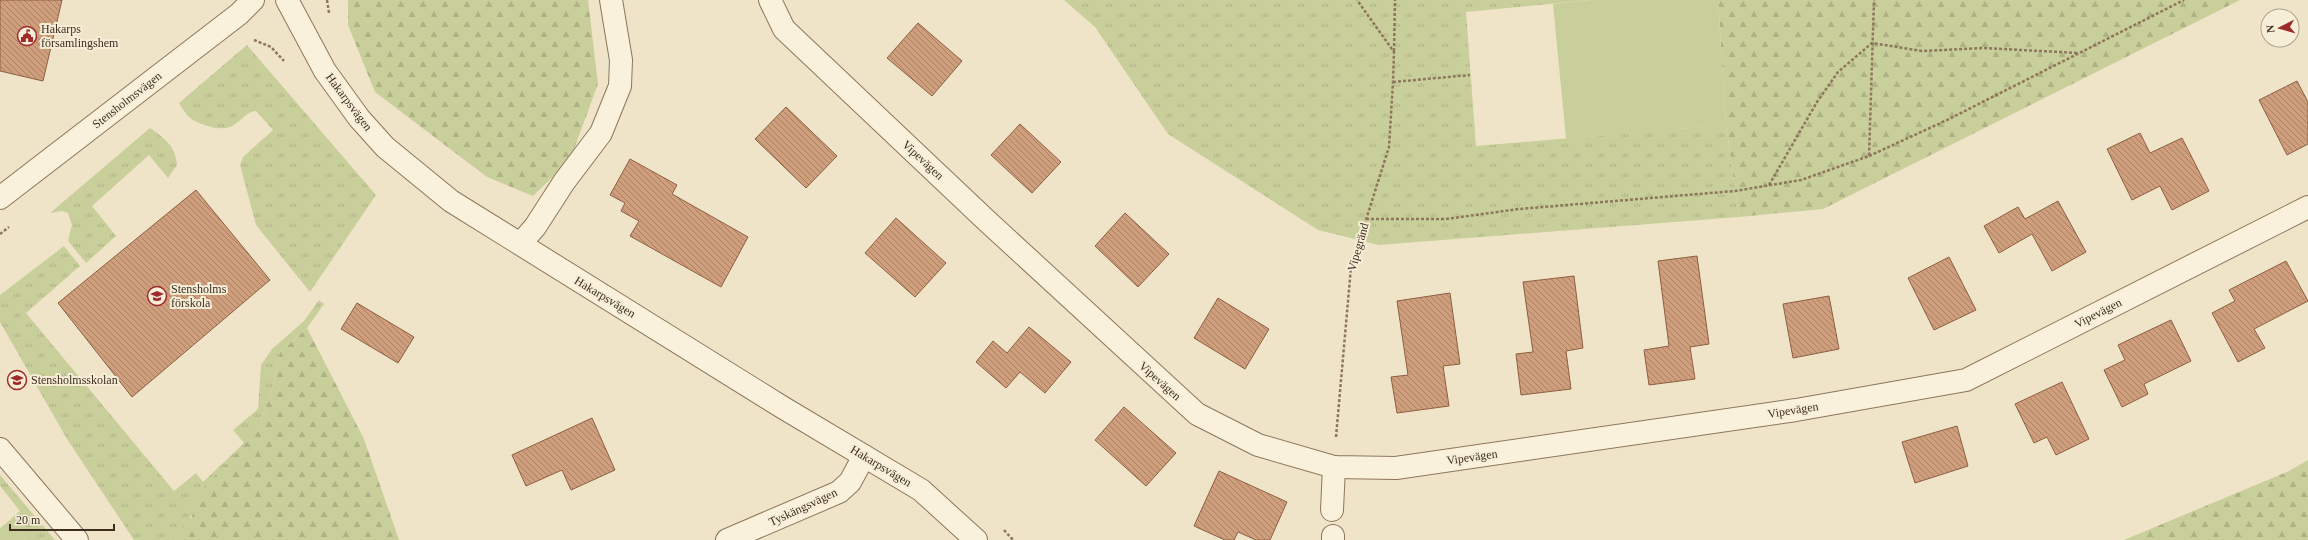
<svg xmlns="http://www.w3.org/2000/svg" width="2308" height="540" viewBox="0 0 2308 540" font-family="'Times New Roman',serif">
<defs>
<pattern id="grass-tufts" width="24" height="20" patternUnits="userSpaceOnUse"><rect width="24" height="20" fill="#c9cf9b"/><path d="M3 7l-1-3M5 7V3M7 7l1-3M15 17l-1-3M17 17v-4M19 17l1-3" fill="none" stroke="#aeb285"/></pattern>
<pattern id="forest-firs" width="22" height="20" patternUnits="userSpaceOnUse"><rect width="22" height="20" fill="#c9cf9b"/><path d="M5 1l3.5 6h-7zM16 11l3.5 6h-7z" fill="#aeb285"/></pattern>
<pattern id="building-back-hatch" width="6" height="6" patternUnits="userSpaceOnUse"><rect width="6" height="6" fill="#cf9f7d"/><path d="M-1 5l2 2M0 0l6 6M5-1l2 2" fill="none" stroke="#a98266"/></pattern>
</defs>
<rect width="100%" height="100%" fill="#f0e4c8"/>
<g fill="url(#grass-tufts)">
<polygon points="1064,0 1590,0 1466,12 1476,146 1726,125 1739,217 1379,245 1318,230 1168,134 1095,27"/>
<path d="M247,45L376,195L310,292L256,225L240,165L243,157L273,130L256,111C247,111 240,122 232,126C221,132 200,125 190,118C186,114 182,108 179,103Z"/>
<path d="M150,128C164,138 176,146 177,165L168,178L149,155L92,206L116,236L86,263L68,241L72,225L68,213L62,211L50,213Z"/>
<path d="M64,246L80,266L26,313L174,491L196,473L203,482L244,443L233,430L258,409L261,365L272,349L304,321L319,300L324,304L307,328L280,352L273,386L258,431L193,510C192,522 179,532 170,540H134L67,439L0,322V295Z"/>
<polygon points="0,475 55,540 25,540 10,520 20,511 0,486"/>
</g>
<g fill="url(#forest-firs)">
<polygon points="348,0 588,0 598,84 570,160 533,196 487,177 375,92 348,25"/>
<polygon points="1718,0 2240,0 1823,209 1739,217 1726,125"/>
<polygon points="307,328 364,439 399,540 170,540 192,517 194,503 199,492 258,431 273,386 280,352"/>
<polygon points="2308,460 2308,540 2124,540 2289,471"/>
</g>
<g fill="#c9cf9b">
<polygon points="1590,0 1718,0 1726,125 1566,139 1553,4"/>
<polygon points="10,520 25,540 0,540 0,528"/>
</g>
<g fill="url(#building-back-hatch)" stroke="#8d5f41">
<polygon points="0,0 62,0 43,81 0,71"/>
<polygon points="918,23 962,61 932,96 887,58"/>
<polygon points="2297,81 2308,102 2308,144 2287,155 2259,100"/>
<polygon points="786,107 837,156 806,188 755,139"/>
<polygon points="1020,124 1061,162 1032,193 991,155"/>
<polygon points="2140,133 2150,153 2182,138 2209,191 2172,210 2160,186 2132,200 2107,149"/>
<polygon points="630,159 677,185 672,194 748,237 721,287 630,236 639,221 621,211 625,203 610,195"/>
<polygon points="196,190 270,280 132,397 58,303"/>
<polygon points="2058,201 2086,252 2052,271 2032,234 1999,253 1984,226 2018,207 2025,219"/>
<polygon points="1125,213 1169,254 1138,287 1095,246"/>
<polygon points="896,218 946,263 915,297 865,253"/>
<polygon points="1697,256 1709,344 1690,347 1695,379 1649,385 1644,350 1669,346 1658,261"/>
<polygon points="1949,257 1976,310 1934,330 1908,278"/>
<polygon points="2286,261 2308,301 2254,329 2265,348 2238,362 2212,313 2235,301 2229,290"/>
<polygon points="1574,276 1583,348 1566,351 1571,389 1521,395 1516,354 1533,352 1523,282"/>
<polygon points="1450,293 1460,364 1443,366 1449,406 1397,413 1391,377 1408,375 1397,301"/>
<polygon points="1829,296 1839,349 1793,358 1783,304"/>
<polygon points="1218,298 1269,329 1245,369 1194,338"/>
<polygon points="357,303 414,337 398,363 341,329"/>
<polygon points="2171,320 2191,361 2144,384 2148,394 2122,407 2104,370 2125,360 2118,345"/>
<polygon points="1029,327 1071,362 1045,393 1020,372 1006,388 976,362 993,341 1007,353"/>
<polygon points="2062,382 2089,439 2056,455 2047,437 2034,443 2015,404"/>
<polygon points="1124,407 1176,453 1146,486 1095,440"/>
<polygon points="592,418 615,470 571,490 562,470 526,486 512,455"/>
<polygon points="1957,426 1968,466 1915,483 1902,442"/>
<polygon points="1219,471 1287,502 1270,540 1256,540 1238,532 1234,540 1225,540 1194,526"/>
</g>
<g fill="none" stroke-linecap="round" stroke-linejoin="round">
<g stroke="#8d765c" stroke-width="24">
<g id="minor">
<polyline points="287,0 325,71 359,118 385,147 451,201 782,407 921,490 976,540"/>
<polyline points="770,0 784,29 987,221 1197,414 1258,445 1334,467 1396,468 1796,410 1966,380 2308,207"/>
<polyline points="0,198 239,14 253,0"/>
<polyline points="521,243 535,227 564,182 601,133 620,86 621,60 611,0"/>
<polyline points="0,449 77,540"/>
<polyline points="1332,510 1334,467"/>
<polyline points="1333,536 1333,540"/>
<polyline points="727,540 839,492 850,482 864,456"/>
</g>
</g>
<g stroke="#8d765c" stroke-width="2.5" stroke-dasharray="3 2" stroke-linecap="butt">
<polyline points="327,0 329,13"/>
<polyline points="254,40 271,47 284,61"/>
<polyline points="1394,51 1395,0"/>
<polyline points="1393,82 1470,75"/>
<polyline points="1869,156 1947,120 2184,0"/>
<polyline points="1769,185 1817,102 1838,72 1872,43 1922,51 1983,48 2079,53"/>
<polyline points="1366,219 1446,219 1519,209 1735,191 1801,180 1869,156 1874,0"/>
<polyline points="0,234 9,227"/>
<polyline points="1336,437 1351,267 1389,147 1393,82 1394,52 1357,0"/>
<polyline points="1004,530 1013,540"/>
</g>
<use href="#minor" stroke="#faf1dc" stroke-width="22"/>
</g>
<defs>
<g id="civic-ring" transform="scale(1)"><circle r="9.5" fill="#f7eed8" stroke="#9e2a2b" stroke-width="1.5"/><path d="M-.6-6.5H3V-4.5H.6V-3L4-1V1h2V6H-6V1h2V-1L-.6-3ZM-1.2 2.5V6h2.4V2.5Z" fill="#9e2a2b"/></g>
<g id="school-ring" transform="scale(1)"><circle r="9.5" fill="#f7eed8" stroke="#9e2a2b" stroke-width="1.5"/><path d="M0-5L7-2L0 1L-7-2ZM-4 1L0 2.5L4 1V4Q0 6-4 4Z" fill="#9e2a2b"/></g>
</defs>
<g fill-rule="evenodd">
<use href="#civic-ring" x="27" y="36"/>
<use href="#school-ring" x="157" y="296"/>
<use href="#school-ring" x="17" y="380"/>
</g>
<g text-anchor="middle" stroke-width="4" stroke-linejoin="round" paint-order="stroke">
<g font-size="12" fill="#3d2e20" stroke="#f7eed8" text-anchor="start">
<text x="41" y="33">Hakarps<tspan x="41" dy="14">församlingshem</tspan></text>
<text x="171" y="293">Stensholms<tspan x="171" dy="14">förskola</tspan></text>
<text x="31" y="384">Stensholmsskolan</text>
</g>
<g font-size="12" fill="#3d2e20" stroke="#f7eed8">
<text transform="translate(127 100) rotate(-38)" y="4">Stensholmsvägen</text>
<text transform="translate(349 102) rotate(53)" y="4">Hakarpsvägen</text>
<text transform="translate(923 160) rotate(43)" y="4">Vipevägen</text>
<text transform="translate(1358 247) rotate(-74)" y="4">Vipegränd</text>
<text transform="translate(605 297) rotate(31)" y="4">Hakarpsvägen</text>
<text transform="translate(2098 313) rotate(-27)" y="4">Vipevägen</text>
<text transform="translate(1160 381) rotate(42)" y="4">Vipevägen</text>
<text transform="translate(1793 410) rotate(-9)" y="4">Vipevägen</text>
<text transform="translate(1472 457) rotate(-8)" y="4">Vipevägen</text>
<text transform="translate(881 466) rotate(31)" y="4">Hakarpsvägen</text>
<text transform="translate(803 507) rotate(-25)" y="4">Tyskängsvägen</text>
</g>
</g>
<g transform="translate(2280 28) rotate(264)"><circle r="19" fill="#f7eed8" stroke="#ada18e"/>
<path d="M0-3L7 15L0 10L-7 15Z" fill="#9e2a2b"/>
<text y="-6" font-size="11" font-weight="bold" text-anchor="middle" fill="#3d2e20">N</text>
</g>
<path d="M10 524v6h104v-6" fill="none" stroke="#3d2e20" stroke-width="2"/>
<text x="16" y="524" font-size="12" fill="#3d2e20" stroke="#f7eed8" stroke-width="3" paint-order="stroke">20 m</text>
</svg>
